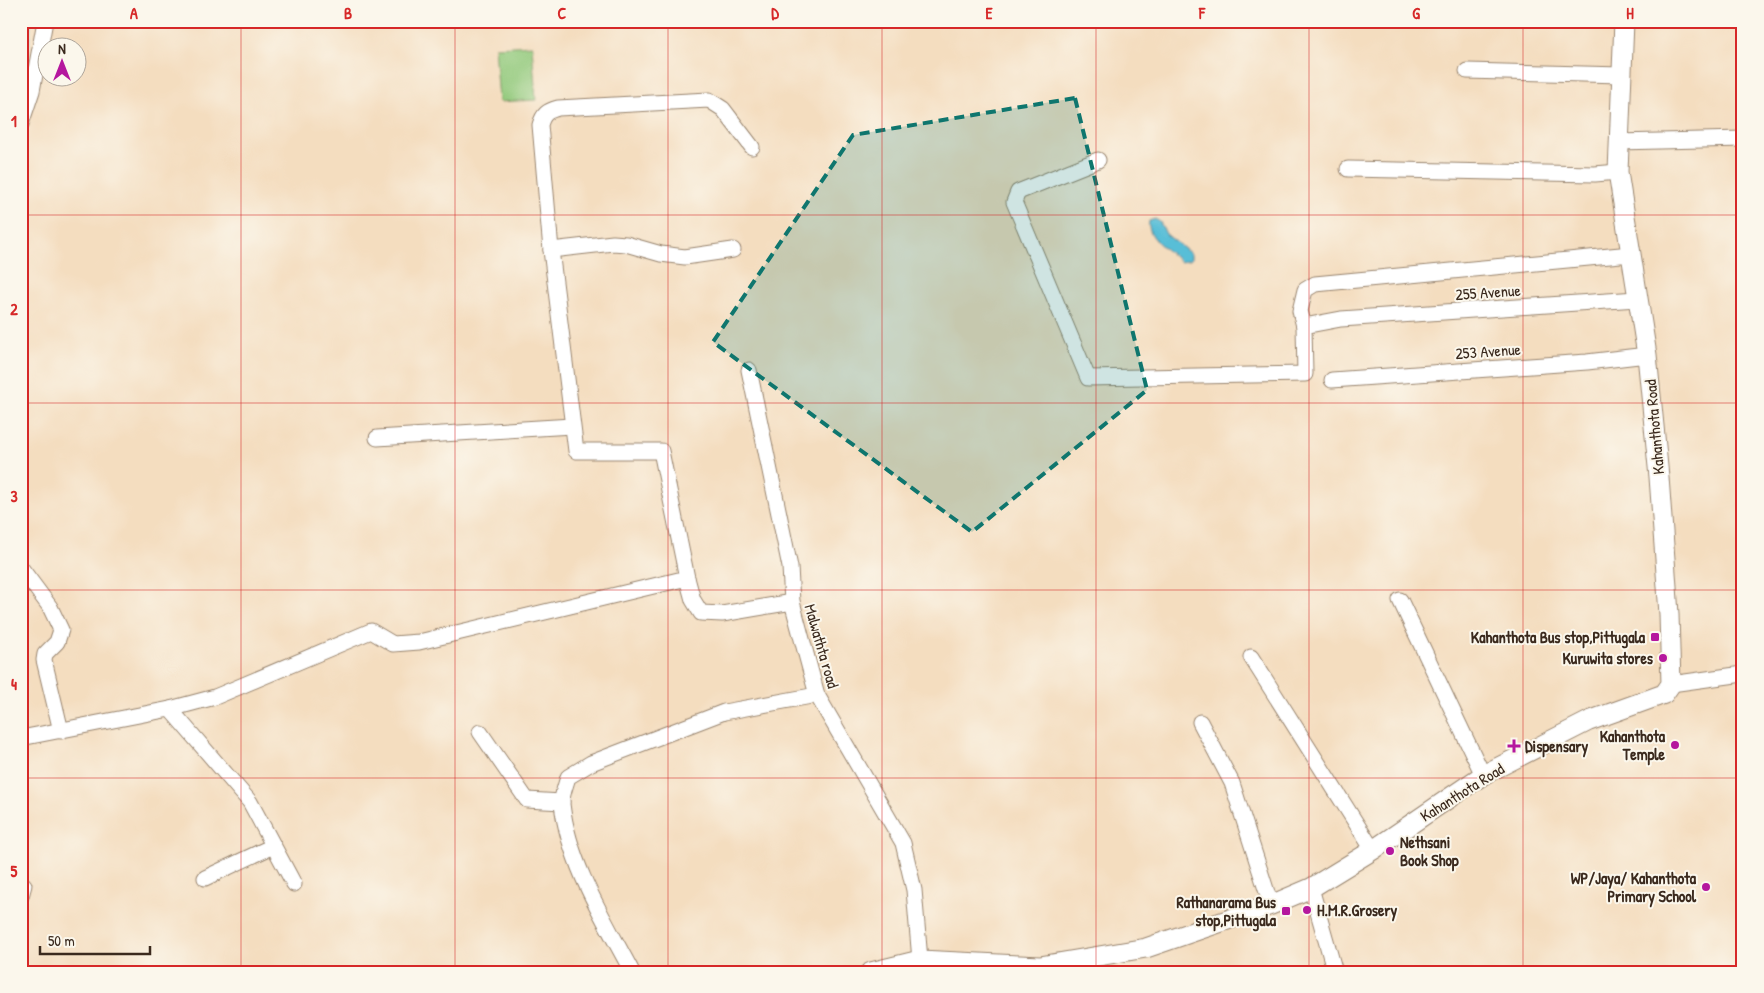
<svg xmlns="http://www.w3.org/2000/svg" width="1764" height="993" viewBox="0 0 1764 993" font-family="'Patrick Hand',sans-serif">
<rect width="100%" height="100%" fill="#fbf7ec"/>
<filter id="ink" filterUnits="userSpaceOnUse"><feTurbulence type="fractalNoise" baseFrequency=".02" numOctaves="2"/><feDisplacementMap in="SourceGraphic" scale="10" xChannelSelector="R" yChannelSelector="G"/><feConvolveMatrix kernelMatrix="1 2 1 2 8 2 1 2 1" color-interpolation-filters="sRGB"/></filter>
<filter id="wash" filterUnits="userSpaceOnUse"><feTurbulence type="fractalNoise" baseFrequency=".0096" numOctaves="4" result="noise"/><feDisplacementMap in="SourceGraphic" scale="20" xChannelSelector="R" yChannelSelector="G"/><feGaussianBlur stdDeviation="1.12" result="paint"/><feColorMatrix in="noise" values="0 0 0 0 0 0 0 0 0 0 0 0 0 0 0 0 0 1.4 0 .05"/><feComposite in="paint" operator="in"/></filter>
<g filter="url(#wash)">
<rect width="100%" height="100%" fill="#f4ddbf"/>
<polygon fill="#92c97b" stroke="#667a4c" points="532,45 536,100 499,102 495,47"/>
<path fill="#59bed7" stroke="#4a747a" d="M1155,219L1160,222L1166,234L1191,254V259L1181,262C1170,252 1146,238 1149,221Z"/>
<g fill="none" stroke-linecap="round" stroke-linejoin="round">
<polyline stroke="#59bed7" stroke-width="15" points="21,53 24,21"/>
</g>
</g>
<g filter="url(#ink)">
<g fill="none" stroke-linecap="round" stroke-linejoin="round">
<g stroke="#98846e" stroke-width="17">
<g id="minor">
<polyline points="1467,71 1621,75"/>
<polyline points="21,124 32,91 45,21"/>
<polyline points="1618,142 1743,139"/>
<polyline points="1098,160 1018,192 1014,202 1088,378 1305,374 1304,326 1341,319 1637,299"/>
<polyline points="1348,169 1595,174 1618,172"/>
<polyline points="551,250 613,243 626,244 661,254 685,257 733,250"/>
<polyline points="1304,326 1300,311 1305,290 1315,284 1631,254"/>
<polyline points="749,370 790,567 792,602"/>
<polyline points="1332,380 1587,362 1647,355"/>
<polyline points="377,438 572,426"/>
<polyline points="21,568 50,607 61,630 57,642 45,654 44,660 61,731"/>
<path d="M687,578L661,451H576L551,250L540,125C543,114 547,111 558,108L709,100L723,109L752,147"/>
<polyline points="1400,600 1483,775"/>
<polyline points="1251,657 1373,850"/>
<polyline points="1671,684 1743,674"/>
<polyline points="170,709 250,802 294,884"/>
<polyline points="1200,722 1232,783 1271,905"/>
<polyline points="480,732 527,800 562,802"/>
<polyline points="21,738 170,709 215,697 371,631 393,644 419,642 687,578 693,600 701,613 722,614 792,602 817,695 903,843 914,890 920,960"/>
<polyline points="205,878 273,846"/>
<polyline points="1311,888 1335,972"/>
<polyline points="21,896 24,885"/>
<path d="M632,972C604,919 569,864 562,804C561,796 566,785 568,777L591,763L724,712L817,695"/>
</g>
</g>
<g stroke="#98846e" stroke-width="21">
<polyline id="major" points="871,972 920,960 1040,966 1146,948 1271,905 1311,888 1373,850 1483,775 1589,721 1664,694 1671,684 1669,614 1659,477 1647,355 1618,172 1624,21"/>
</g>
<use href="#minor" stroke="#fff" stroke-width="15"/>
<use href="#major" stroke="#fff" stroke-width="19"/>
</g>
</g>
<path fill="#0f766e" fill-opacity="0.2" stroke="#0f766e" stroke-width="4" stroke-dasharray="10 6" stroke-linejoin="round" d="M1075,98L1147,390L972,532L713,342L853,135Z"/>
<path fill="none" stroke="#d62828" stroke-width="1" stroke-opacity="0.55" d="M241,21V972M455,21V972M668,21V972M882,21V972M1096,21V972M1309,21V972M1523,21V972M21,215H1743M21,403H1743M21,590H1743M21,778H1743"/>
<g fill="#b5179e" stroke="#fbf7ec" stroke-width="2">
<rect x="1650" y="632" width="10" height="10" rx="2.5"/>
<circle cx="1663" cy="658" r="5"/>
<circle cx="1675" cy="745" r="5"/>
<path d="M1511.5 738.5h5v5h5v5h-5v5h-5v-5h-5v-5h5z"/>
<circle cx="1390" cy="851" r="5"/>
<circle cx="1706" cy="887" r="5"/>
<circle cx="1307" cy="910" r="5"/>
<rect x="1281" y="906" width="10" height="10" rx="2.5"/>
</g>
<g text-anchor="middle" stroke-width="4" stroke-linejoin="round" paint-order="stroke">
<g font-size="16" fill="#3b2a1e" stroke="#fbf7ec">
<text transform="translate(1488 292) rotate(-4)" y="6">255 Avenue</text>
<text transform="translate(1488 351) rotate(-4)" y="6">253 Avenue</text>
<text transform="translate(1654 427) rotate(-95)" y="6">Kahanthota Road</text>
<text transform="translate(822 646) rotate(74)" y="6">Malwathta road</text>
<text transform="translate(1462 792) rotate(-32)" y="6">Kahanthota Road</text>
</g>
<g font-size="16" font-weight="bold" fill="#3b2a1e" stroke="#fbf7ec" text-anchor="end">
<text x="1645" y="643">Kahanthota Bus stop,Pittugala</text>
<text x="1653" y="664">Kuruwita stores</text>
<text x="1665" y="742">Kahanthota<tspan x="1665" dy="18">Temple</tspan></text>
<text x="1525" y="752" text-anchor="start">Dispensary</text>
<text x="1400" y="848" text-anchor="start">Nethsani<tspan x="1400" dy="18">Book Shop</tspan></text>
<text x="1696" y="884">WP/Jaya/ Kahanthota<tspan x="1696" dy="18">Primary School</tspan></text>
<text x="1276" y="908">Rathanarama Bus<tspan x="1276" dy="18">stop,Pittugala</tspan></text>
<text x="1317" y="916" text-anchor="start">H.M.R.Grosery</text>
</g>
</g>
<rect width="1764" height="993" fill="none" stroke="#fbf7ec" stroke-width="55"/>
<g transform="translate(62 62)"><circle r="24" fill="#fbf7ec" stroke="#aea59a"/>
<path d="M0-4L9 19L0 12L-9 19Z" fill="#b5179e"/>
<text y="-8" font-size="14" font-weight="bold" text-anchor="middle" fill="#3b2a1e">N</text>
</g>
<path d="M40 946v8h110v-8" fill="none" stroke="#3b2a1e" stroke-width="2.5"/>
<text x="48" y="946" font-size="15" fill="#3b2a1e" stroke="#fbf7ec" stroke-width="4" paint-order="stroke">50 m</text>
<rect x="28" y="28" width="1708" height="938" fill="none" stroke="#d62828" stroke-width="2"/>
<g font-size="16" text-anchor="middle" font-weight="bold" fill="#d62828">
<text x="134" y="19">A</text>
<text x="348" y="19">B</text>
<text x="562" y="19">C</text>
<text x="775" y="19">D</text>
<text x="989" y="19">E</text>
<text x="1202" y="19">F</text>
<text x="1416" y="19">G</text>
<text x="1630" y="19">H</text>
<text x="14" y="127">1</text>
<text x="14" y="315">2</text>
<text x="14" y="502">3</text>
<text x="14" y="690">4</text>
<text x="14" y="877">5</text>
</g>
</svg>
